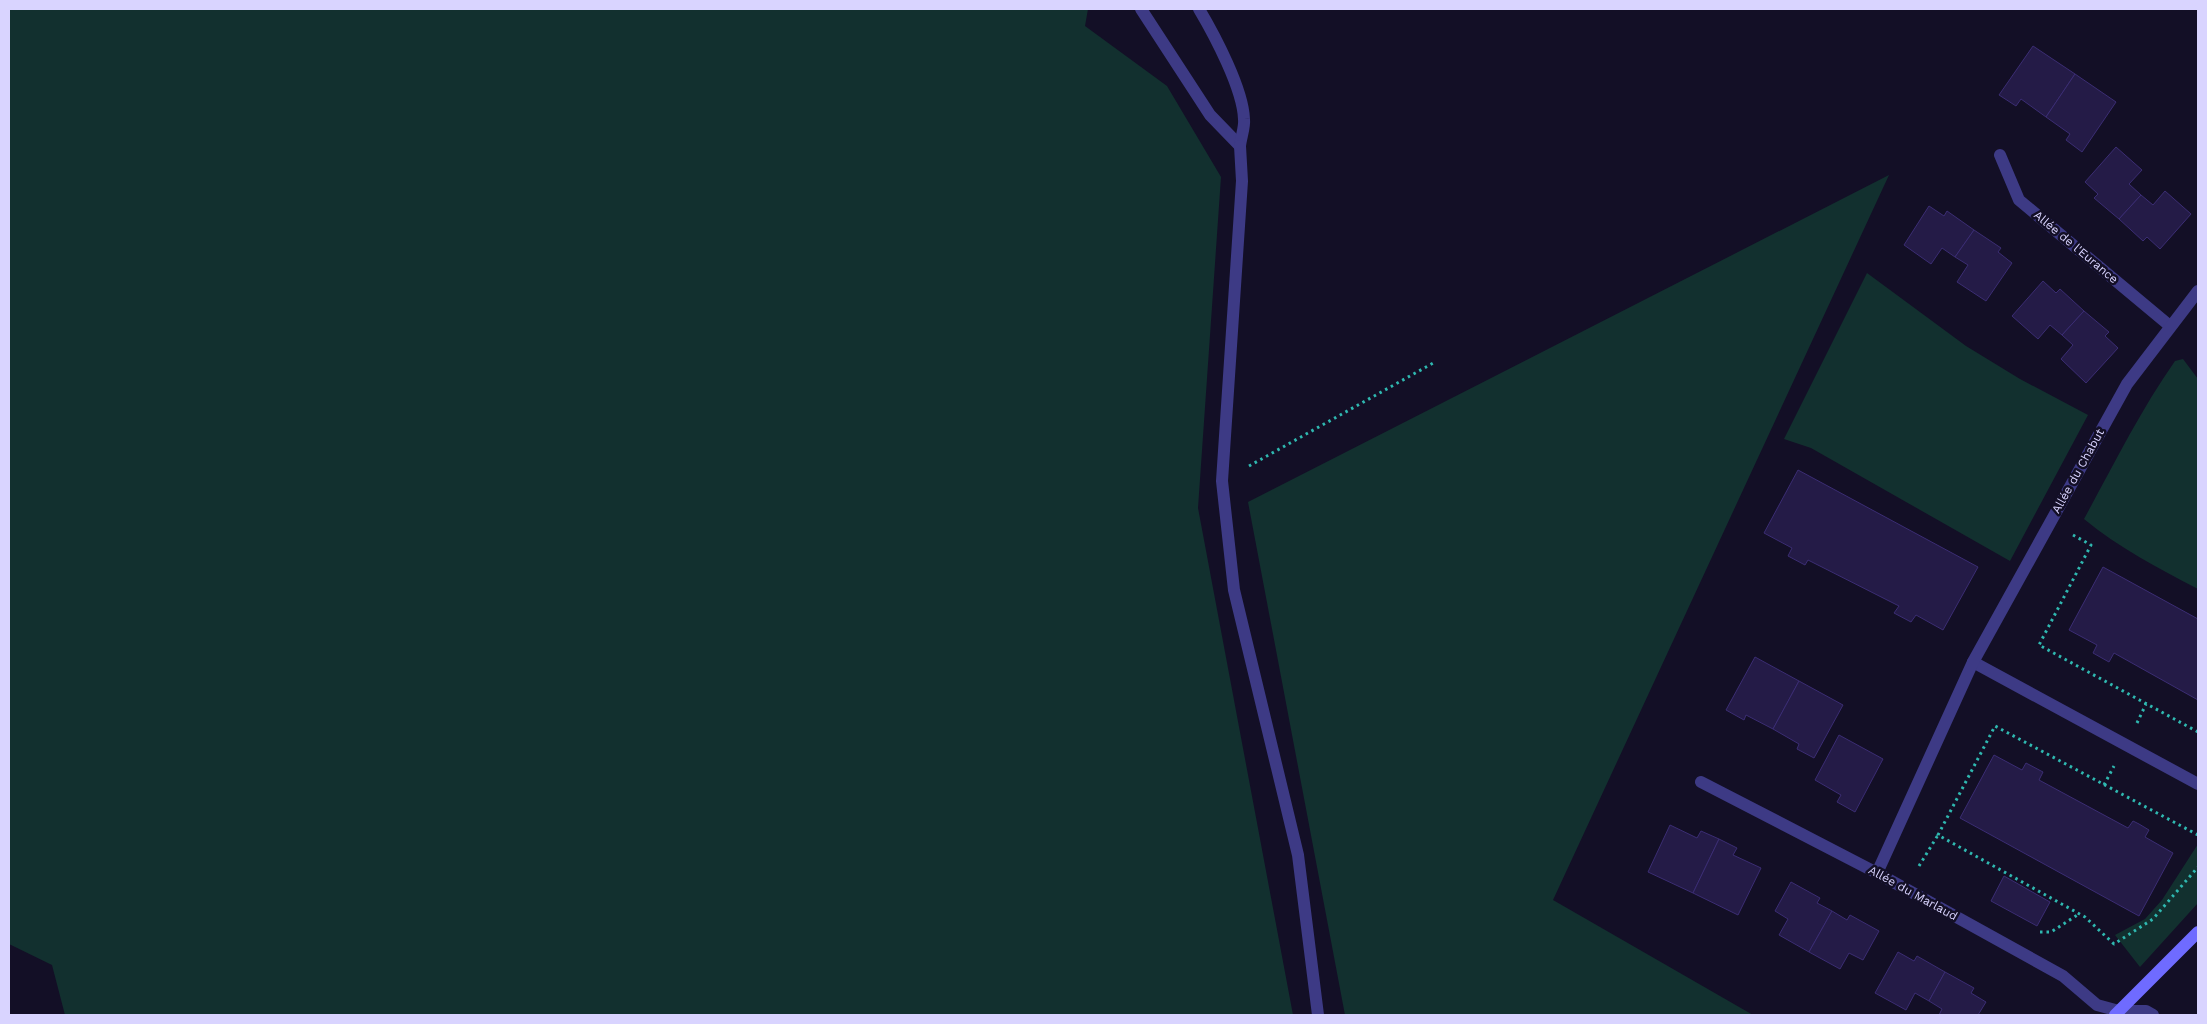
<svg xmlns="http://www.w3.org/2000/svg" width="2207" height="1024" viewBox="0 0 2207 1024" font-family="'Work Sans',sans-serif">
<rect width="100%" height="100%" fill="#130f26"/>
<g fill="#12302f">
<polygon points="9,9 1088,9 1085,26 1167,86 1221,177 1198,508 1293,1015 65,1015 52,965 9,944"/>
<polygon points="1889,175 1553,900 1753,1015 1345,1015 1248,502"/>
<polygon points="1867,273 1966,346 2020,379 2088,415 2010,561 1811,448 1784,439"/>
<path d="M2183,359L2198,379V589C2158,568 2119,548 2084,519C2113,466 2140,411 2175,361Z"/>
<polygon points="2198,844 2198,903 2140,967 2115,935 2145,919 2162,900"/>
</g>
<g fill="#241b47" stroke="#3b2d73">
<polygon points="2033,46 2075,74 2046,117 2021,99 2016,106 1999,95"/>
<polygon points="2075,74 2116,102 2082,152 2066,140 2070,134 2046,117"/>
<polygon points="2116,147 2142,170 2129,184 2141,195 2119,219 2094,198 2098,194 2085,182"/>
<polygon points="2165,191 2191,214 2160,249 2147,237 2143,241 2119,219 2141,195 2153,205"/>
<polygon points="1929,206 1944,216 1947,211 1974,230 1955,257 1942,248 1931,264 1904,245"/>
<polygon points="1974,230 2001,248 1998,252 2012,263 1986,301 1957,282 1968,265 1955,257"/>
<polygon points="2043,281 2056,293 2060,289 2084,311 2062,335 2050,325 2038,339 2012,316"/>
<polygon points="2084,311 2109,332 2105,336 2118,348 2086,383 2061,359 2073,345 2062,335"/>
<polygon points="1798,470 1978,567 1943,630 1916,615 1911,622 1894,613 1899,606 1808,560 1805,565 1788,556 1792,548 1764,533"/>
<polygon points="2103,567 2198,619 2198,700 2114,653 2109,662 2093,653 2097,645 2069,630"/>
<polygon points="1755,657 1799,681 1773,729 1746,715 1744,720 1726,710"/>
<polygon points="1799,681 1843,705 1814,758 1797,749 1799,744 1773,729"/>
<polygon points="1839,735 1883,759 1855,812 1837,802 1841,795 1815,780"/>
<polygon points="1994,755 2022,770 2026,763 2043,772 2039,780 2128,828 2133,821 2139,824 2149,830 2145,837 2173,853 2139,916 1960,818"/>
<polygon points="1670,825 1697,838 1701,831 1719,839 1693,893 1648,872"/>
<polygon points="1719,839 1737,848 1733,855 1761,868 1738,915 1693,893"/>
<polygon points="2004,876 2050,902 2037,926 1991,901"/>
<polygon points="1791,882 1820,898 1817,903 1832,911 1809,952 1779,935 1788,919 1775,911"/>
<polygon points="1832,911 1847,920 1850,915 1879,931 1863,960 1849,953 1840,969 1809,952"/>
<polygon points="1898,952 1914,961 1917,956 1945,972 1929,1001 1915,993 1906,1010 1875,993"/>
<polygon points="1945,972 1974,988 1971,993 1986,1002 1978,1015 1939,1015 1942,1009 1929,1001"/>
</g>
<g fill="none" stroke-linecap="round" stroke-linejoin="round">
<g stroke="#2fb8b0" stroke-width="3" stroke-dasharray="2.5 4" stroke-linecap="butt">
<polyline points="1249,466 1435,362"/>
<polyline points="2073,535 2091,545 2039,645 2198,732"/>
<polyline points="2137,723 2146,704"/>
<polyline points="2104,785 2114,766"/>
<polyline points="2198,835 1995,726 1938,835 2085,917 2114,944 2153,919 2198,867"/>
<polyline points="1919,866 1938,835"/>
<polyline points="2040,932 2051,932 2079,914"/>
</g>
<g stroke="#3d3a85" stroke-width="12">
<polyline points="1141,9 1210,115 1240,146"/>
<path d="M1199,9C1215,36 1243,89 1244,119C1245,127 1241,137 1240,146"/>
</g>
<g stroke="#3d3a85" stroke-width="12">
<polyline points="1240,146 1242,181 1222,481 1234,590 1298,855 1318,1015"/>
<polyline points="2000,155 2019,200 2170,326"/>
<polyline points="1973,662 2198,784"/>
<polyline points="1701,782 1877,873 2063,976 2097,1005 2119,1011 2146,1011 2153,1015"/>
<polyline points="1877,873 1973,662 2127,384 2198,291"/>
</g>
<polyline stroke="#6f6bff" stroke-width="12" points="2115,1015 2198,932"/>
</g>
<g text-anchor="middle" stroke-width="5" stroke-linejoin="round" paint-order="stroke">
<g font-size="12" fill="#d9d4ff" stroke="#130f26">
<text transform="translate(2076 247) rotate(40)" y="4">Allée de l'Eurance</text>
<text transform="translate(2078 471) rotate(-61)" y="4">Allée du Chabut</text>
<text transform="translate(1913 893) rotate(29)" y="4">Allée du Marlaud</text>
</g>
</g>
<rect width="2207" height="1024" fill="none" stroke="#d9d4ff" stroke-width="20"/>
</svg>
